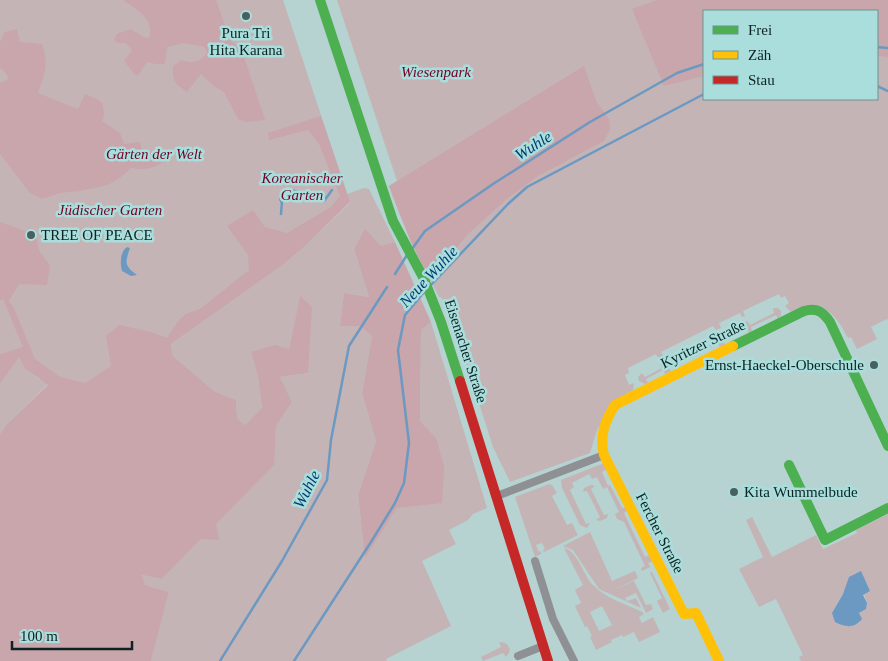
<svg xmlns="http://www.w3.org/2000/svg" width="888" height="661" viewBox="0 0 888 661" font-family="'Times New Roman',serif">
<rect width="100%" height="100%" fill="#b6d2d1"/>
<g fill="#c5b4b6" fill-rule="evenodd">
<polygon points="0,0 283,0 347,194 364,188 369,189 395,242 381,247 365,230 354,249 369,297 344,293 340,326 360,326 372,336 362,393 376,441 358,495 365,557 397,508 436,438 420,421 421,330 431,322 487,508 473,514 468,520 449,530 456,544 422,561 451,626 386,659 387,661 151,661 169,592 145,585 142,575 162,579 273,465 276,426 292,402 280,377 308,373 300,297 289,350 251,352 258,377 262,409 245,425 237,418 236,400 214,391 173,356 171,344 280,267 303,248 350,203 349,200 167,338 170,403 43,375 23,348 0,354 0,301 3,298 0,294"/>
<path d="M337,0H888V320L887,319L871,327L877,339L857,349L851,337L848,338C840,323 836,316 821,306L791,312L785,306L789,303L785,296L781,298L779,294L743,311L745,316L742,317L740,313L719,323L721,328L716,330L713,326L661,352L663,356L658,358L656,354L628,368L629,373L625,375L629,385L634,383L633,390L615,400L601,427H598L590,453L510,482L493,447L463,353L442,298L439,297C421,260 402,225 389,186L397,181ZM704,11H877V99H704Z"/>
<polygon points="773,308 778,308 781,311 781,315 778,319 776,315 751,327 752,331 750,333 747,329 723,341 725,345 720,347 718,343 669,367 671,372 665,374 663,370 646,379 648,383 645,384 639,381 638,377 642,373 645,377 662,368 660,364 666,361 669,365 715,342 713,338 718,335 721,339 746,327 745,322 747,321 750,325 774,313"/>
<polygon points="19,356 36,377 48,384 7,424 0,434 0,384"/>
<polygon points="604,463 607,469 602,472 608,486 610,485 622,508 626,507 628,510 624,513 645,557 650,555 653,561 648,563 650,567 642,571 641,568 645,566 624,522 617,519 615,514 619,512 607,487 603,489 597,477 592,479 589,474 572,483 574,487 570,490 586,524 590,523 587,528 580,525 562,488 561,480"/>
<polygon points="549,484 552,485 557,493 552,496 567,525 572,523 578,535 544,552 543,550 545,549 542,543 536,545 539,552 541,551 541,554 535,557 515,497"/>
<polygon points="591,485 595,486 591,489 604,515 608,514 607,518 600,521 596,520 600,517 587,491 583,492 584,488"/>
<path d="M888,514V661H801L799,657L803,655L776,599L759,607L739,569L763,557L746,520L752,517L772,557L816,535L823,549L857,533L856,530ZM846,588L870,591L864,594L867,603L866,609L859,613L860,622L851,626L832,613Z"/>
<polygon points="590,532 612,581 635,571 638,578 614,590 634,581 646,605 651,604 653,609 646,613 636,593 625,598 627,601 636,598 641,608 599,589 573,550 563,546"/>
<path d="M564,548C578,551 583,575 593,585C605,598 626,604 642,612L644,614L639,617L642,623L653,617L660,632L639,642L634,632L623,637L622,635L611,640L612,642L596,650L590,637L592,636L587,626L585,627L575,606L581,603L575,590L583,585ZM602,606L612,625L599,631L590,612Z"/>
<polygon points="652,572 670,609 663,613 657,601 662,598 650,573"/>
<path d="M499,642C509,642 513,650 506,657L503,653L483,661L481,657L501,647Z"/>
</g>
<g fill="#c8a6ab">
<path d="M123,0H216L230,39L242,51L265,120L246,122L238,119L224,92L215,87L201,74L187,92C175,84 172,82 173,66L182,60C191,64 202,62 207,52L204,47L184,43L167,47L165,64H156L147,62L140,73L136,76L124,61L132,50L126,43H118L114,40L117,34L130,29L144,37L149,38C155,18 136,9 123,0Z"/>
<polygon points="657,0 888,0 888,57 877,56 877,11 704,11 704,76 664,86 632,9"/>
<path d="M17,29L20,42L42,44C49,65 45,73 38,93L78,109L85,94L97,99L103,104L104,115L102,121L120,133L124,144L140,142L142,149L155,153L159,162H163C153,169 144,170 131,168L121,177L108,185L80,191L60,193L42,199L30,193L0,154V82L2,83L9,78L4,71L0,68V42L5,32Z"/>
<polygon points="584,66 596,101 609,119 610,129 604,141 538,176 508,198 467,235 430,281 410,240 389,186"/>
<polygon points="321,116 350,202 303,248 280,267 171,344 173,356 214,391 236,400 237,418 245,425 262,408 258,377 251,352 275,345 289,349 300,296 312,307 308,373 280,377 292,402 276,426 274,465 216,524 219,540 201,539 162,579 142,575 145,585 169,592 151,661 0,661 0,434 7,424 48,385 25,368 19,357 0,384 0,354 23,347 3,299 0,301 0,222 36,235 39,250 50,266 47,285 19,284 9,301 14,308 35,359 60,377 85,383 111,366 106,336 119,325 151,332 167,338 179,320 186,314 200,309 249,270 248,255 227,226 253,210 265,227 287,233 331,207 340,196 319,144 308,130 269,140 268,133"/>
<polygon points="365,229 381,246 395,242 431,322 421,330 420,421 436,438 444,466 442,503 397,508 365,558 358,495 376,441 362,393 372,336 360,326 340,326 344,293 369,297 354,249"/>
</g>
<g fill="#6c99c2">
<polygon points="290,188 308,194 314,199 293,195 281,203 279,200 279,194"/>
<path d="M127,247L130,248C125,263 124,265 137,275L131,276L122,271C120,263 120,252 127,247Z"/>
<path d="M861,571L870,591L863,595L867,603L866,609L859,613L862,619C854,629 845,627 835,622L832,613L843,594L849,577Z"/>
</g>
<g fill="none" stroke-linecap="round" stroke-linejoin="round">
<g stroke="#6c99c2" stroke-width="2.5">
<polyline points="877,47 888,48"/>
<polyline points="877,86 888,91"/>
<polyline points="312,199 324,201 332,190"/>
<polyline points="281,214 282,201"/>
<polyline points="412,249 425,231 493,184 590,122 677,73 704,64"/>
<polyline points="395,274 407,255"/>
<polyline points="430,286 508,204 527,187 704,94"/>
<polyline points="220,661 282,561 327,480 331,440 349,346 387,287"/>
<polyline points="294,661 371,542 395,503 404,483 409,443 398,350 405,315 425,291"/>
</g>
<g stroke="#8e9094" stroke-width="8">
<polyline points="497,496 604,455"/>
<polyline points="535,561 553,619 574,661"/>
<polyline points="518,656 543,646"/>
</g>
<g stroke="#4caf50" stroke-width="10">
<polyline points="320,0 393,221 424,279 441,322 460,381"/>
<path d="M733,346L804,311C817,307 823,312 830,322L888,446"/>
<polyline points="789,465 825,540 888,508"/>
</g>
<path stroke="#ffc107" stroke-width="10" d="M719,661L696,613L684,614L604,455C599,436 605,421 615,405L733,346"/>
<polyline stroke="#c62828" stroke-width="10" points="460,381 548,661"/>
</g>
<g fill="#48605f" stroke="#aadedc" stroke-width="2">
<circle cx="246" cy="16" r="5"/>
<circle cx="31" cy="235" r="5"/>
<circle cx="874" cy="365" r="5"/>
<circle cx="734" cy="492" r="5"/>
</g>
<g text-anchor="middle" stroke-width="5" stroke-linejoin="round" paint-order="stroke">
<g font-size="15" fill="#0d2222" stroke="#aadedc" text-anchor="start">
<text x="246" y="38" text-anchor="middle">Pura Tri<tspan x="246" dy="17">Hita Karana</tspan></text>
<text x="41" y="240">TREE OF PEACE</text>
<text x="864" y="370" text-anchor="end">Ernst-Haeckel-Oberschule</text>
<text x="744" y="497">Kita Wummelbude</text>
</g>
<g font-size="15" font-style="italic" fill="#6f0326" stroke="#aadedc">
<text x="436" y="77">Wiesenpark</text>
<text x="154" y="159">Gärten der Welt</text>
<text x="302" y="183">Koreanischer<tspan x="302" dy="17">Garten</tspan></text>
<text x="110" y="215">Jüdischer Garten</text>
</g>
<g font-size="15" fill="#0d2222" stroke="#aadedc">
<text transform="translate(703 344) rotate(-26)" y="5">Kyritzer Straße</text>
<text transform="translate(466 351) rotate(72)" y="5">Eisenacher Straße</text>
<text transform="translate(660 533) rotate(63)" y="5">Fercher Straße</text>
</g>
<g font-size="16" font-style="italic" fill="#003d73" stroke="#aadedc">
<text transform="translate(533 145) rotate(-32)" y="6">Wuhle</text>
<text transform="translate(428 276) rotate(-47)" y="6">Neue Wuhle</text>
<text transform="translate(306 489) rotate(-63)" y="6">Wuhle</text>
</g>
</g>
<rect x="703" y="10" width="175" height="90" fill="#aadedc" stroke="#6b9392"/>
<rect x="713" y="26" width="25" height="8" fill="#4caf50" stroke="#6b9392"/>
<text x="748" y="35" font-size="15" fill="#0d2222">Frei</text>
<rect x="713" y="51" width="25" height="8" fill="#ffc107" stroke="#6b9392"/>
<text x="748" y="60" font-size="15" fill="#0d2222">Zäh</text>
<rect x="713" y="76" width="25" height="8" fill="#c62828" stroke="#6b9392"/>
<text x="748" y="85" font-size="15" fill="#0d2222">Stau</text>
<path d="M12 641v8h120v-8" fill="none" stroke="#0d2222" stroke-width="2.5"/>
<text x="20" y="641" font-size="15" fill="#0d2222" stroke="#aadedc" stroke-width="4" paint-order="stroke">100 m</text>
</svg>
